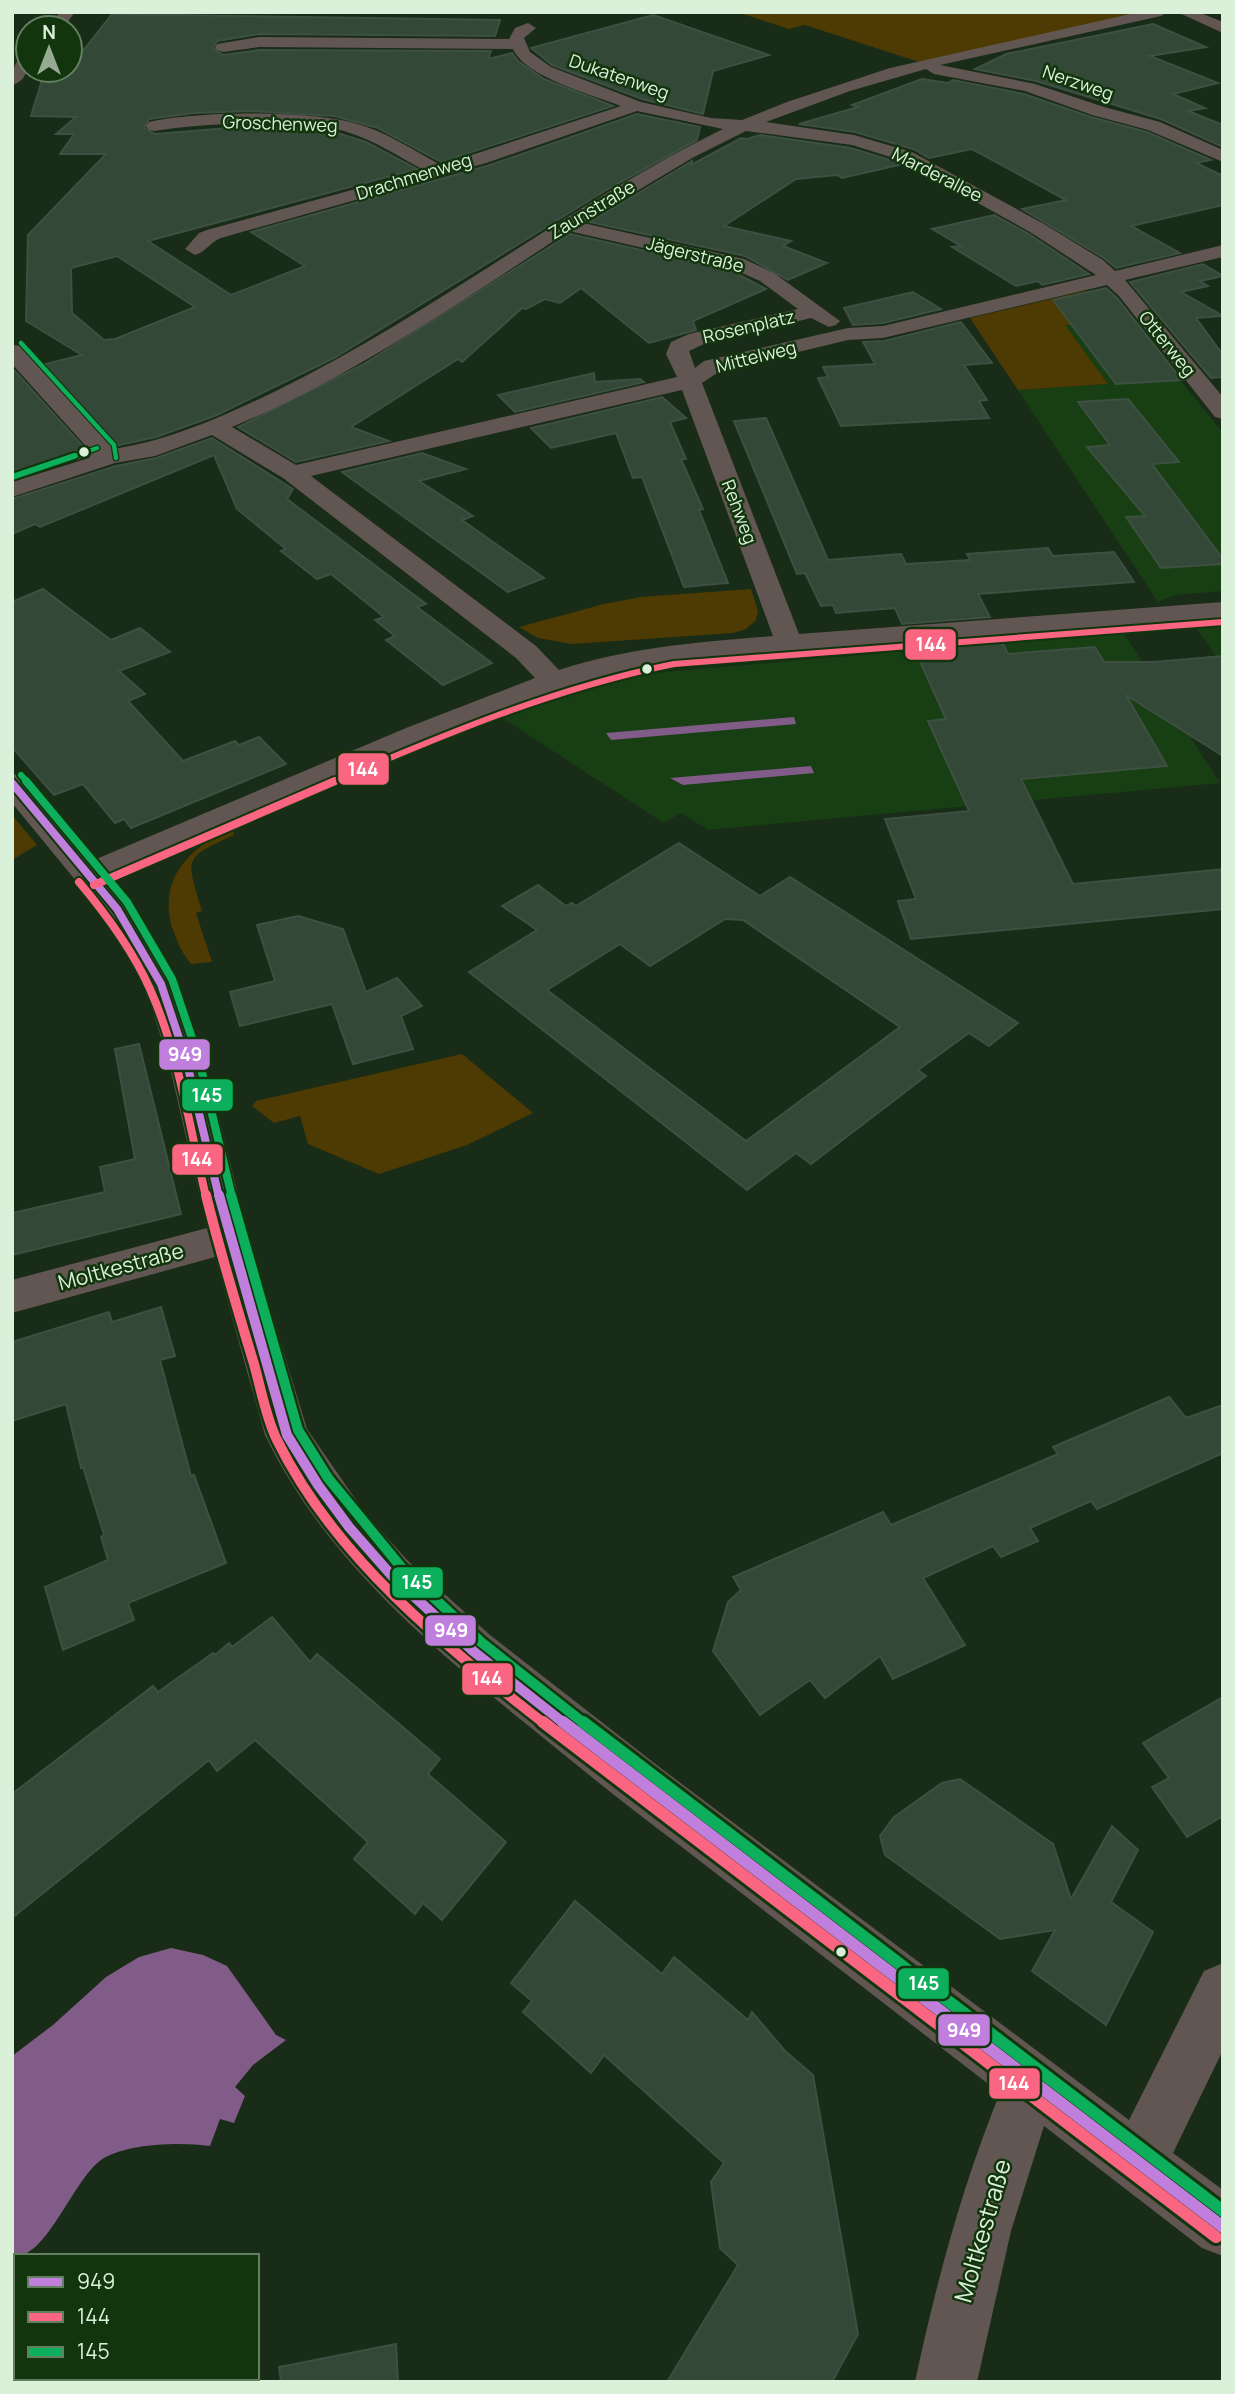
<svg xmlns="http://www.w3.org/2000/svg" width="1235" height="2394" viewBox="0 0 1235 2394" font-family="Manrope,sans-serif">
<rect width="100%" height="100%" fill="#192c17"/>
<g fill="#183e14">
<polygon points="1124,311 1223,433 1223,591 1175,595 1158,602 1018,390 1108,384 1064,325"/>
<polygon points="1223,621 1223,666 1193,623"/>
<polygon points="1123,632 1220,783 708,830 681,813 664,823 496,714 554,695 652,673"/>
</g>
<g fill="#4e3a03">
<polygon points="737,12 1134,12 1142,13 919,62 805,25 789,29"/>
<polygon points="1085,291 1109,293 1095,323 1065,325 1108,384 1018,390 970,318"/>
<polygon points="751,589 758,611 756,620 746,629 733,633 572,644 538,638 519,627 604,604 641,597"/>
<polygon points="12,815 37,845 12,860"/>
<path d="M233,827L234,835C181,859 187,858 202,911L196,913L212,962L191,964C183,955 177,942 173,930C157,879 189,848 233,827Z"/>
<polygon points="462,1054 533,1113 467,1145 379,1174 308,1144 300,1116 274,1123 252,1106 256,1101"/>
</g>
<g fill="#825c88">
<polygon points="794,717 796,724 611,740 606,733"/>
<polygon points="811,766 814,773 683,785 670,778"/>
<path d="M171,1948L203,1955L227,1966L276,2035L286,2040L253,2065L235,2087L245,2096L234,2123L220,2119L210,2146C181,2142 130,2143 104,2158C75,2175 48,2256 16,2256L12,2262V2056L53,2025L106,1977L139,1957Z"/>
</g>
<g fill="#344838" stroke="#3d5041" stroke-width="2" fill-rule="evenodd">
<path d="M112,14L500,20L495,36L259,34L217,41L213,48L223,55L259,50L491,51L488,59L512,53L518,61L544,79L613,106L441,162L378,128L334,116L251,111L194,113L149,119L144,128L155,134L252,126L328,130L366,142L417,169L148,241L231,295L305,266L251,232L487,166L637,114L700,127L697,140L608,189L334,358L217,415L156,437L115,446L41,365L82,355L26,321L28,235L106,154H60L74,134H56L76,117L31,116L42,80H60ZM117,256L195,307L115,339L104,340L72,313L71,268Z"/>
<polygon points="653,15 769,55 713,71 703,114 642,99 552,65 531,48"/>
<polygon points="1153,24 1206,47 1150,56 1218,83 1173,94 1205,108 1188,111 1223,125 1223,147 1161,119 1036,81 975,69 1006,54"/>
<polygon points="922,79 948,83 953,80 1024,94 1091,117 1147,132 1211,160 1196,163 1223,176 1223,205 1131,226 1180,253 1116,268 1104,258 1022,209 1066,200 972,149 929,158 913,149 855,132 799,124 858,107 852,105"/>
<polygon points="760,135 851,148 903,164 842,178 837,175 796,179 724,226 791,241 783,246 827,263 788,280 745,256 590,222 692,161 691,165 741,138 747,139"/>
<polygon points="994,215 1029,234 1089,274 1042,285 1038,281 1016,286 952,247 961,246 932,229"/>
<polygon points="570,234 730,270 766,289 693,321 696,330 649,343 581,288 560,303 545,299 526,309 522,308 462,362 458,359 351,427 389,441 296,462 238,427 364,364"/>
<polygon points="1203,264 1223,276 1200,281 1208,286 1181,292 1223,316 1196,318 1223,355 1223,377 1211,378 1130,282"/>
<polygon points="1106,288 1117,298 1182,380 1116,384 1053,300"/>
<polygon points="913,292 941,309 883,323 853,325 844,308"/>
<polygon points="961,322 992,363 964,365 987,400 979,401 989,418 841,426 818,378 828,377 823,367 875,364 863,342 884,341"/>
<polygon points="15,371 89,453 87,456 12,479 12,372"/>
<polygon points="594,373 595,382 640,379 644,382 515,412 498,395"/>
<polygon points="662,397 686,418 670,422 686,459 681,459 703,509 699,510 728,583 684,587 642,477 633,478 616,433 551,448 531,428"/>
<polygon points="1128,399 1179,462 1152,464 1223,559 1223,564 1161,568 1126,517 1145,516 1087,447 1110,445 1078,402"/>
<polygon points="766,418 828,560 901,554 906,564 970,560 967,554 1048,548 1053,556 1114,552 1134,582 978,594 990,617 902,624 895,608 836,613 833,605 821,606 805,573 797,574 734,421"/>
<polygon points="212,438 293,489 287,499 426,604 417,607 492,663 443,685 386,640 395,636 375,620 384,617 331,574 317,579 281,551 286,549 237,509 214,455 40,527 35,524 12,534 12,499 116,466 156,458"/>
<polygon points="422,453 466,469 419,481 473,516 462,520 544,578 508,592 342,472"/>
<polygon points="43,589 111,640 140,628 170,652 119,671 145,694 128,701 183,761 235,741 239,745 259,737 286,764 131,828 124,819 115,823 83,784 54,795 12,747 12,602"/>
<polygon points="1000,638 1008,654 1095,647 1104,662 1154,662 1223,656 1223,756 1126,695 1167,766 1021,779 1073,884 1223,869 1223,909 911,939 898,901 916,899 885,819 969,811 928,721 946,719 912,644"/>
<path d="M679,843L760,896L790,877L1018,1023L989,1046L969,1033L918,1070L926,1076L811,1164L796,1153L747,1190L469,972L537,930L502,906L538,885L566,906L572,903L576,906ZM725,919L743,920L900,1027L746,1141L547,990L620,944L650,966Z"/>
<polygon points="298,916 343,929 366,992 397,978 422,1006 401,1016 413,1049 353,1064 332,1004 240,1026 230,992 275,981 257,925"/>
<polygon points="139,1044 181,1214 12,1255 12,1213 105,1192 100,1167 135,1159 115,1049"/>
<polygon points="161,1307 175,1356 160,1360 191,1476 194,1475 226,1563 128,1603 134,1620 63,1650 45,1587 108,1560 101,1537 104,1535 83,1467 81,1468 66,1404 12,1421 12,1342 109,1312 112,1322"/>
<polygon points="1169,1397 1186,1418 1223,1405 1223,1453 1097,1509 1091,1501 1030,1528 1038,1541 1001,1557 993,1546 923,1578 965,1645 893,1679 880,1656 825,1698 810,1680 760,1715 713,1651 728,1602 741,1590 733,1577 883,1512 891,1525 1058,1454 1053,1447"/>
<polygon points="272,1617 310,1662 317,1654 440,1759 428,1774 506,1842 442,1920 423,1903 415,1914 354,1859 368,1842 255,1740 217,1771 209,1760 12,1918 12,1794 153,1686 158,1692 213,1653 215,1655 229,1643 232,1647"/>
<polygon points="1223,1697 1223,1816 1187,1837 1152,1787 1169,1778 1143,1743"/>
<polygon points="960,1779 1053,1844 1071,1899 1112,1826 1138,1850 1111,1902 1153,1932 1106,2025 1032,1971 1055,1930 1000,1939 885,1855 880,1836 894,1817 942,1783"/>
<polygon points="575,1901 662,1974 674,1957 748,2020 752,2012 785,2051 813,2075 858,2334 832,2382 667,2382 738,2265 720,2248 711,2182 724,2163 604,2055 591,2073 523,2012 532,2001 511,1983"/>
<polygon points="396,2344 398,2382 281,2382 279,2367"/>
</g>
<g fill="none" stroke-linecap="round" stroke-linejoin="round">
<g fill="#615652" fill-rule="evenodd">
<polygon points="60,12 75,12 63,28 47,28"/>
<path d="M1139,12H1168L1161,16L940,65L1035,84L1104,107L1160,122L1223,150V162L1148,130L1092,115L1025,91L934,74L926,69L850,91L766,122L854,135L912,152L1044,224L1103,260L1115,271L1223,245V257L1125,280L1223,397V419L1215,417L1119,296L1107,285L883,338L848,340L720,371L702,383L799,634L1223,602V618L673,660C578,676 490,713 401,751C303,792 207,836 109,878L129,901L178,984L204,1059L249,1238L307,1429L365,1513L408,1561L490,1635L658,1766L1129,2120L1204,1971L1223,1963V2050L1173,2153L1223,2190V2256L1202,2248L1044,2126L1011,2231L977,2382H915C936,2283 962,2186 1000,2093C891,2009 783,1925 674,1841C623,1803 574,1763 525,1723C425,1642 322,1554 265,1435L215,1257L12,1313V1280L207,1228L168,1059L144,984L104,915L12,803V774L23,776L94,860L406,728L535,678L516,658L283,478L212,435L155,456L115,463L12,497V482L89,458L92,453L12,364V345L20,346L114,449C171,440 226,415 278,390C433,314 568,205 723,129L637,111L486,163L221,238C210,242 206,252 195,255L185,249L199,233L207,230L424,170C399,157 374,140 347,132C305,119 200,123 155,131L149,130L146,126L149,122C196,111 307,110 354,123C385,131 413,150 441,165L621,106C593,95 525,77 513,49L259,47L223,52L217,50L215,47L217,44L259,37L509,39L515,28L528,23L536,28L524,38L530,52L551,67L641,102L711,118L742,120L787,102L890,68ZM746,131L852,145L900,160L1030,232L1096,275L883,326L848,328L704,361L695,368L689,351L704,344L811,318L829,327L836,325L840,321L774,273L744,259L583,223L694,157ZM569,231L731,268L760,281L798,309L689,334L671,342L666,354L677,377L296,465L232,427C352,377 460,302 569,231ZM682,390L773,636C700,642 629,647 559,670L536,646L311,476Z"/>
<polygon points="1177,12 1198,12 1223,22 1223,33"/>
<path d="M28,55C28,68 27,81 12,85C12,72 13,59 28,55Z"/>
</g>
<g stroke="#12350e" stroke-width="12">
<polyline id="bus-1-far2" points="12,783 117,909 161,984 186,1059 219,1197"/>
</g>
<g stroke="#12350e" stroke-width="15">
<polyline id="bus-1-far1" points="219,1195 287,1435 318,1485 349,1527 392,1576 473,1651 565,1724"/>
</g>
<g stroke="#12350e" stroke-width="18">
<polyline id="bus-1" points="563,1722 1223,2227"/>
</g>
<g stroke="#12350e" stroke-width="10">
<path id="bus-2-far3" d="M331,783C443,735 554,688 674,664L1223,622"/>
</g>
<g stroke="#12350e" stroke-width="12">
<g id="bus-2-far2">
<path d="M79,882C106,914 133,951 150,989C179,1054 190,1129 206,1197"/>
<polyline points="94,885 335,781"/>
</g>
</g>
<g stroke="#12350e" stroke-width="15">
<path id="bus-2-far1" d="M206,1195C220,1252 237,1308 254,1364C261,1389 266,1418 277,1440C335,1558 444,1645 545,1724"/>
</g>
<g stroke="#12350e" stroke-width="18">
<polyline id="bus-2" points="543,1722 1216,2237"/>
</g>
<g stroke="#12350e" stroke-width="7">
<g id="bus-3-far4">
<polyline points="21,343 114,445 116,458"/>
<polyline points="69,458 97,448"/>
</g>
</g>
<g stroke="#12350e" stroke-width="10">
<g id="bus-3-far3">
<polyline points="12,477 74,456"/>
<polyline points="21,775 28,783"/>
</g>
</g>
<g stroke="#12350e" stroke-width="12">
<polyline id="bus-3-far2" points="26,781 127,902 172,979 198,1056 232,1197"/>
</g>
<g stroke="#12350e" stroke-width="15">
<polyline id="bus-3-far1" points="231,1195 298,1430 328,1478 401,1567 481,1642 585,1724"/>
</g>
<g stroke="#12350e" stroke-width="18">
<polyline id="bus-3" points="583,1722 1223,2211"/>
</g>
<use href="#bus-1-far2" stroke="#c07fdc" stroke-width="8"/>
<use href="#bus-1-far1" stroke="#c07fdc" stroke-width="10"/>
<use href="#bus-1" stroke="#c07fdc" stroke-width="12"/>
<use href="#bus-2-far3" stroke="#fa6682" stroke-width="6"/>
<use href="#bus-2-far2" stroke="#fa6682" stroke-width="8"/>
<use href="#bus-2-far1" stroke="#fa6682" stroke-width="10"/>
<use href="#bus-2" stroke="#fa6682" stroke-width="12"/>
<use href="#bus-3-far4" stroke="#0daf5c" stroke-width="4.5"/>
<use href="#bus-3-far3" stroke="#0daf5c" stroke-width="6"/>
<use href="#bus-3-far2" stroke="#0daf5c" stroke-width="8"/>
<use href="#bus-3-far1" stroke="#0daf5c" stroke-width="10"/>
<use href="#bus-3" stroke="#0daf5c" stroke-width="12"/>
</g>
<g fill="#dbf0d8" stroke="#12350e" stroke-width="2.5">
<circle cx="84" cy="452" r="6"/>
<circle cx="647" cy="669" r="6"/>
<circle cx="841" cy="1952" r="6"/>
</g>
<g text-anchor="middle" stroke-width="5" stroke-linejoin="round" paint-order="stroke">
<g font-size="18" fill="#dbf0d8" stroke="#12350e">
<text transform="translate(619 77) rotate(19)" y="6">Dukatenweg</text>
<text transform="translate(1078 83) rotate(19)" y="6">Nerzweg</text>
<text transform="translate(280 124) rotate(2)" y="6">Groschenweg</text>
<text transform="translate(937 175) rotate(27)" y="6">Marderallee</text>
<text transform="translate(414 177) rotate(-17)" y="6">Drachmenweg</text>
<text transform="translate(592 210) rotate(-31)" y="6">Zaunstraße</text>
<text transform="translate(695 255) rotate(14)" y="6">Jägerstraße</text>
<text transform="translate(749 327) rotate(-13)" y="6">Rosenplatz</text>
<text transform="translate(1167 344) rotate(51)" y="6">Otterweg</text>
<text transform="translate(756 357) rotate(-14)" y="6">Mittelweg</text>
<text transform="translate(739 512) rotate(69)" y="6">Rehweg</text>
</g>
<g font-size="21" fill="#dbf0d8" stroke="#12350e">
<text transform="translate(121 1267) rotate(-15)" y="7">Moltkestraße</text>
</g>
<g font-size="24" fill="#dbf0d8" stroke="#12350e">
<text transform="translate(983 2231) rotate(-74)" y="8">Moltkestraße</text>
</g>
</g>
<g stroke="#12350e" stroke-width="2.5">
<rect x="904" y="628" width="53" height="33" rx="7" fill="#fa6682"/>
<rect x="337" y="752" width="53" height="34" rx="7" fill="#fa6682"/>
<rect x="158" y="1038" width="53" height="33" rx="7" fill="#c07fdc"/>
<rect x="181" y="1078" width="53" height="34" rx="7" fill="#0daf5c"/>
<rect x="171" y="1143" width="53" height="33" rx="7" fill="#fa6682"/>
<rect x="391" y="1566" width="53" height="33" rx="7" fill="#0daf5c"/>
<rect x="424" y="1614" width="53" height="33" rx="7" fill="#c07fdc"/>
<rect x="461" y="1662" width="53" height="34" rx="7" fill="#fa6682"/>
<rect x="897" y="1967" width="53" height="33" rx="7" fill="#0daf5c"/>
<rect x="937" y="2013" width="54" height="34" rx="7" fill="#c07fdc"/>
<rect x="988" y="2067" width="53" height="33" rx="7" fill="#fa6682"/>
</g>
<g font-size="19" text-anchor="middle" font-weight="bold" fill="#fff">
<text x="931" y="651">144</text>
<text x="363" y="776">144</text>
<text x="185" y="1061">949</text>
<text x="207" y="1102">145</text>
<text x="197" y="1166">144</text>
<text x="417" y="1589">145</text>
<text x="451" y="1637">949</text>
<text x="487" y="1685">144</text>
<text x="924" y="1990">145</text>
<text x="964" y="2037">949</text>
<text x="1014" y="2090">144</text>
</g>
<rect width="1235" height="2394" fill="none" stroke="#dbf0d8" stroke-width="28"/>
<rect x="14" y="2254" width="245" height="126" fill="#12350e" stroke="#62805f" stroke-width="2"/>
<rect x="28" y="2277" width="35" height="10" fill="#c07fdc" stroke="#62805f" stroke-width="2"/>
<text x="77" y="2289" font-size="21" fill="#dbf0d8">949</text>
<rect x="28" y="2312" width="35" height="10" fill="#fa6682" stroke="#62805f" stroke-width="2"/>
<text x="77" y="2324" font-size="21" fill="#dbf0d8">144</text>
<rect x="28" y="2347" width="35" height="10" fill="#0daf5c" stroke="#62805f" stroke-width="2"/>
<text x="77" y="2359" font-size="21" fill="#dbf0d8">145</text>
<g transform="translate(49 49)"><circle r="33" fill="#12350e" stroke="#62805f" stroke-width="2"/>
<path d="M0-5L12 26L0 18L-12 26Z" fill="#97ab94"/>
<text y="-10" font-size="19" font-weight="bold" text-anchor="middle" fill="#dbf0d8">N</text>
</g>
</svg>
